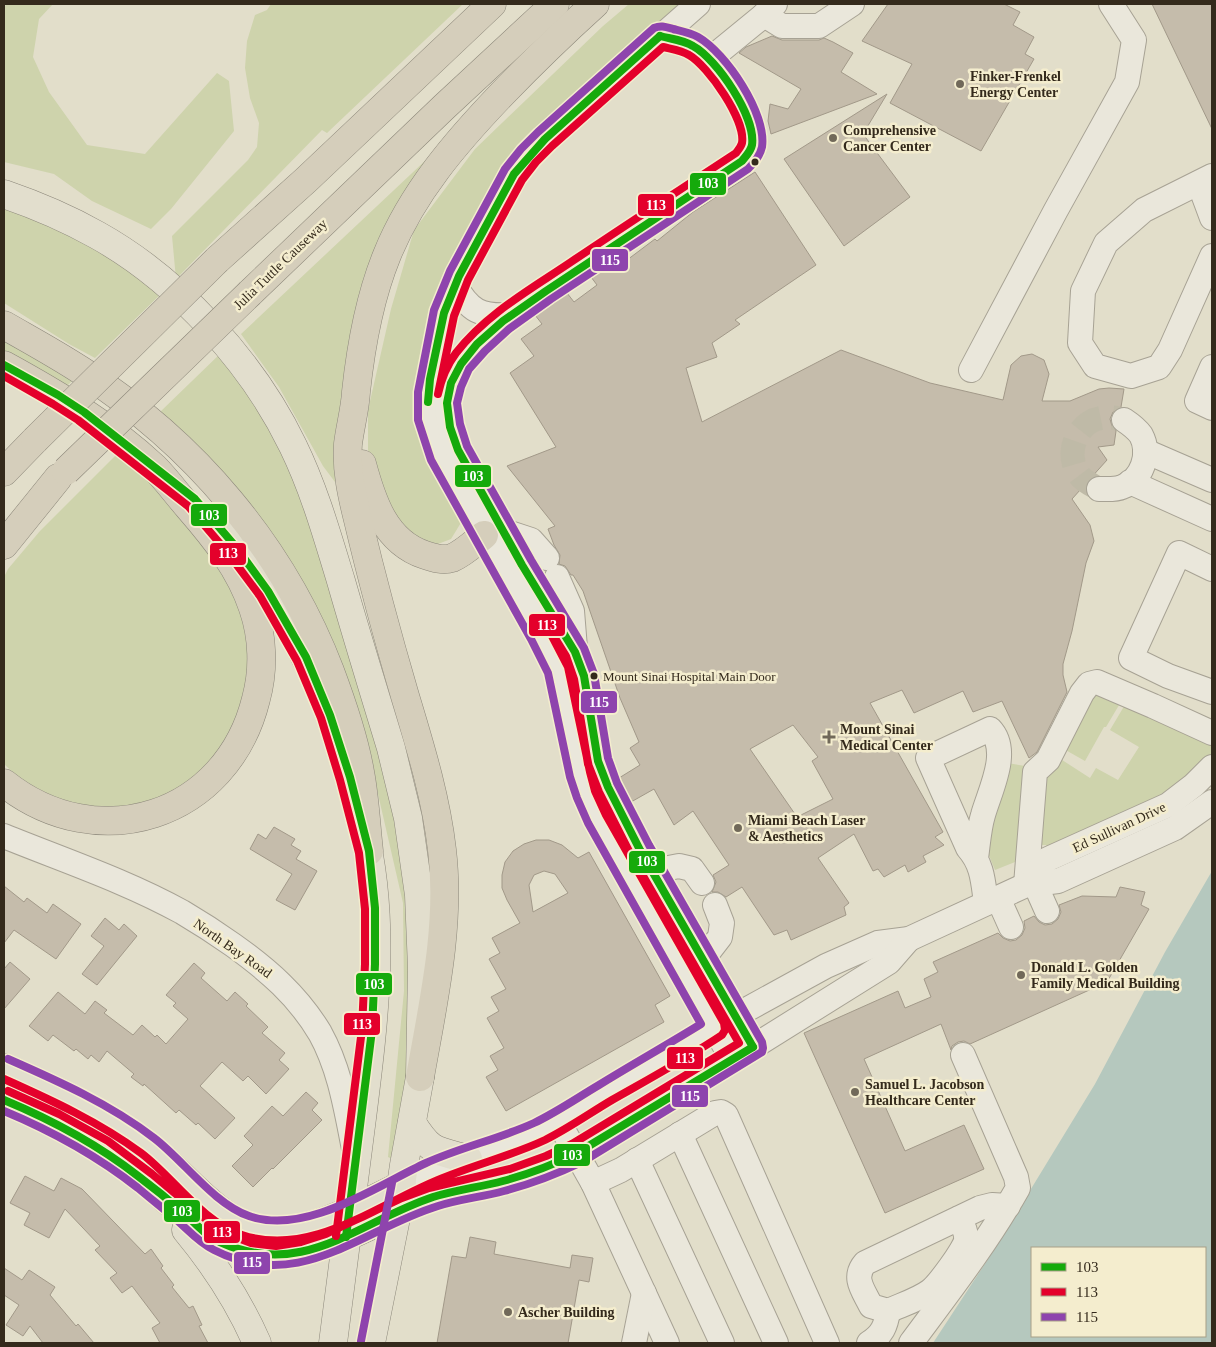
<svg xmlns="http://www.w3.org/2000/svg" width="1216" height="1347" viewBox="0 0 1216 1347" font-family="Georgia,serif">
<rect width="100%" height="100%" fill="#e2deca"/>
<g fill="#ced3ac">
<polygon points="6,4 53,4 39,19 33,57 49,92 87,145 145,154 217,73 229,81 234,131 171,209 151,229 92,201 54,174 4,162 4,9"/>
<polygon points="271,4 463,4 327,133 322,130 176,279 172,236 248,160 257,147 259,123 250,98 245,68 247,41 255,15 267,10"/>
<polygon points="629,4 685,4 558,114 424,352 417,421 432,461 462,513 462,521 451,539 430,547 412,540 376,491 368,450 368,410 391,309 414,230 475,149 603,26"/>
<polygon points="427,159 429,162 385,227 364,277 358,299 339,469 335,482 323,466 279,387 241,334"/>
<polygon points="4,203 37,214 165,290 95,358 69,344 4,303"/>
<polygon points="4,338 73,380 66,387 4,352"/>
<polygon points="223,351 289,451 403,817 411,1059 392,1159 388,1157 404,991 403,903 372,768 212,464 160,412"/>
<polygon points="120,451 159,487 231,579 249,636 250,681 245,705 212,766 161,799 113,810 64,803 19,778 4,764 4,577 8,569 40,531"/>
<polygon points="1092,693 1122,700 1106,727 1104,727 1085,761 1062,748"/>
<polygon points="1126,703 1212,744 1212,757 1179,791 1049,852 1046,845 1041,845 1047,773 1059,758 1090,778 1096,768 1118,780 1139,747 1110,730"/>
<polygon points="1007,763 1025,766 1017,858 1015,862 995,870 988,853 985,827"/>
</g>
<path fill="#b5c8be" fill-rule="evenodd" d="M1212,871V1343H933L992,1253L1095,1084L1165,952ZM1032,1248H1205V1336H1032Z"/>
<g fill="#c5bcab" stroke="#a29989" fill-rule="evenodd">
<polygon points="888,4 1004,4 1020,12 1013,25 1034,37 1025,54 1034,59 981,151 890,103 912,64 862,41"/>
<polygon points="1152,4 1212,4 1212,129"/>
<polygon points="772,36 782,40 819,40 824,38 833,42 853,53 841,72 877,94 771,134 768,121 770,104 788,109 801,89 739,53 746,47"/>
<polygon points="887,94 863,134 910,197 844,246 784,159"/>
<path d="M755,172L816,265L735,320L740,324L712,343L717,357L686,368L702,422L841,350L930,383L1003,400L1011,365L1021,356L1032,354L1044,360L1049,374L1042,401H1070L1099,389L1109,388L1124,389L1121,407L1113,412L1110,419L1112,426L1116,431L1114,445L1098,447L1107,460L1072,499L1090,525L1094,541L1086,563L1072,631L1063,664V675L1067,692L1037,752L1029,758L1002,701L973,712L963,691L914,713L902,690L870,703L943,832L935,837L944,845L923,856L926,862L908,872L905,865L884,877L878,869L873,871L854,834L818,858L849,903L844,907L846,915L791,940L787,930L774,935L742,887L726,897L718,892H712L716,882L713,875L729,865L693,811L674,825L654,789L631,802L619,778L640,765L630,748L639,742L620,698L583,591L573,575H571L565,566L559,564L560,555L554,545L548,529L555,526L507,466L556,447L510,373L534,356L521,339L542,324L535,315L567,293L574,302L597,285L591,277L616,261L619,266L655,239L657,241L693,212ZM793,725L818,757L812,761L833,799L797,817L750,749Z"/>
<polygon points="274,827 295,839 291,845 301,851 296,859 317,871 295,910 276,900 292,874 250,849 258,834 266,839"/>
<path d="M536,840H549L562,845L578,858L589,852L670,996L655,1005L664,1022L506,1111L486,1077L498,1070L490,1056L504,1048L487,1018L499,1011L491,997L506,989L489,959L500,953L492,938L520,923L507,900L502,888V875L505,862L513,851L524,844ZM544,871L555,874L568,893L533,912L529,885L534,875Z"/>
<polygon points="4,886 24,902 27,898 47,913 53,904 81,924 56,959 14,930 4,943"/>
<polygon points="1120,887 1145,892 1141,905 1149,909 1107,982 970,1044 964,1041 958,1042 952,1046 951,1050 941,1024 864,1059 905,1151 964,1125 984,1169 885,1213 804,1033 898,991 905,1008 931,997 924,979 938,972 933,962 998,933 1003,938 1010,941 1016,940 1022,935 1025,928 1024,921 1034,916 1039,922 1045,925 1052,924 1058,919 1061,912 1059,905 1082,896 1116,897"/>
<polygon points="105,918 119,930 124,924 137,936 97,985 82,974 104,946 91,936"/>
<polygon points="10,962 30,979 4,1009 4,969"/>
<polygon points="194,963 205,973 201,978 227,1001 235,992 248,1004 246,1006 268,1027 262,1033 285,1053 279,1060 289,1069 266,1094 248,1076 243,1081 222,1062 200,1086 235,1118 215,1139 198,1123 196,1125 179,1110 176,1113 144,1084 143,1086 131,1077 134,1074 107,1051 99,1062 91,1055 88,1059 76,1049 74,1051 53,1035 48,1041 29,1026 58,992 85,1014 95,1001 107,1010 104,1013 133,1035 142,1025 155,1037 157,1035 166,1044 188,1019 173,1006 176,1003 166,995"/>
<polygon points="306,1092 318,1103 312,1110 322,1120 273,1169 272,1168 253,1187 232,1166 253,1145 244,1136 272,1106 283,1116"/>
<polygon points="25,1176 54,1191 61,1178 82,1189 145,1254 151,1249 163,1266 161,1268 174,1285 172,1287 189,1308 193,1306 202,1325 199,1326 208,1343 160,1343 152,1328 160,1323 132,1286 122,1293 110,1278 117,1273 95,1250 100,1246 65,1209 49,1238 24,1225 30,1213 10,1203"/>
<polygon points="470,1237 496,1242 494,1254 570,1268 572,1255 593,1258 589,1282 579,1280 568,1343 437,1343 452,1256 466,1258"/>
<polygon points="4,1268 22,1280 29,1270 55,1287 50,1295 76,1326 78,1324 94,1343 43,1343 30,1326 23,1336 6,1325 19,1305 4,1295"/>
</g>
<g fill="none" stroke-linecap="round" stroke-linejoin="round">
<path stroke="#bfbaa7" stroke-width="24" stroke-dasharray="24 12" stroke-linecap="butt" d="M1099,489C1092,485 1085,482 1080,476C1064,456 1075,423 1101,418C1109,416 1116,418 1124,420"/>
<g stroke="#a7a294" stroke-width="26">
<g id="minor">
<polyline points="698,4 545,139 514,174 502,194 459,276 444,313 430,379 428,406 430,427 440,455 540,634 558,670 580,774 586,794 597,819 732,1059"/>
<polyline points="764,15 782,26 819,26 852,4"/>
<path d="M660,36C671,39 684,41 694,46C715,58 757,119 752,144C751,151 747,156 742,161C686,198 629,235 574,272C537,297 495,322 466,357C459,365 453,377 450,387C443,408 450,430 458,450L504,531L522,565L575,652L584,676L598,761L608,787L640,850L753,1047"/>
<polyline points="709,60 764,15 775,4"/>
<polyline points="1212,176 1144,210 1106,243 1083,291 1080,343 1095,366 1131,376 1159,367 1170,350 1212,256"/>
<polyline points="1199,183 1212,218"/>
<path d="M455,285C469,311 481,317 511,315"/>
<polyline points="1212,367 1197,401 1212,408"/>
<polyline points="971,370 1056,210 1127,82 1134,40 1111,4"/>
<polyline points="1145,451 1212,480"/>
<polyline points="1130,482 1212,519"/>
<path d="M1099,489C1107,489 1115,490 1122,487C1142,480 1151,454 1141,435C1136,428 1130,424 1124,420"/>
<polyline points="504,531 531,540 547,558"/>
<polyline points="1212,569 1179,553 1131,658 1168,676 1212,692"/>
<polyline points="557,577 572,611 575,648"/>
<path d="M4,836C63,860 126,881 182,912C199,922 216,933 233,945C268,970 298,996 320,1033C340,1069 346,1109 354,1149"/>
<path d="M976,858C978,844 979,828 983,815C990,790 1011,751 990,729L928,758L968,848C983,865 983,882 986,903"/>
<polyline points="653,871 679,866 692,869 702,883"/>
<polyline points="1035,884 1047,911"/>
<polyline points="1026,885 1035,772 1048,760 1082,693 1089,684 1097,682 1153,706 1212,733"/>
<polyline points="1026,885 1048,859 1168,805 1194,785 1212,767"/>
<polyline points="998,898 1011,927"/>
<polyline points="703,959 720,937 722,923 715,905"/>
<polyline points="558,1121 593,1183 667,1343"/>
<polyline points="680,1134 776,1343"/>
<polyline points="637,1160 722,1343"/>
<polyline points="593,1183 621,1170 715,1113 721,1112 726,1115 827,1343"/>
<polyline points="402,1185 434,1170 504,1147 541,1130 735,1016 826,966 878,943 909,939 1026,885 1058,881 1175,828 1212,802"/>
<polyline points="397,1213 432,1198 528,1174 552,1165 577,1153 753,1047 889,962 909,939"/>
<path d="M959,1218C962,1224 967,1232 966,1240C965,1249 938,1285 930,1291C918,1300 901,1305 888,1311L871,1306C864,1291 852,1278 865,1263L980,1208L992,1205L1008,1206"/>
<polyline points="634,1343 644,1293"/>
<path d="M869,1343C882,1335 886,1326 888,1311"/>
<path d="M911,1343C948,1293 987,1243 1018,1188L1016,1177L963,1055"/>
</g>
</g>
<g stroke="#8c877a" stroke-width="29">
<g id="major">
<path d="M4,194C36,205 67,218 97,235C178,280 253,363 293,446C314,489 327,535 341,581C357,637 374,692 391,748L408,818L419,895L422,968L420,1077L404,1165L397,1213L371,1343"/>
<path d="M220,528C282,602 328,689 352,783"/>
<path d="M4,1068C48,1087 89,1105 129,1133C141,1141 153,1150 165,1160C192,1184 225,1225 262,1230C310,1237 360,1205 402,1185"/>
<path d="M4,1100C43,1116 81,1133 115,1158C148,1181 177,1211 209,1235C273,1280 337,1241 397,1213"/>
<path d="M412,1123C431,1153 435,1150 468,1159"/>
<path d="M186,1230C215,1265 239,1302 257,1343"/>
<path d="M333,1343C342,1268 352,1193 362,1118C374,1022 387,922 363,827"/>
</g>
</g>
<g stroke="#8c877a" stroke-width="29">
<g id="highway">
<polyline points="217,260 306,180 492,4"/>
<polyline points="250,293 444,107 555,4"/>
<path d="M4,325C30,340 56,354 82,371C194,443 282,546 330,671C342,703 354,737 360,772C365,798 366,824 369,851"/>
<path d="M4,365C57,394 109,425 154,467C166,479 177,494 189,508C215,538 240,569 253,608C263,637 264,670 256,699C227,817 98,858 4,783"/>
<path d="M362,464C372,501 385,542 425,555C434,558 443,561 452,558C464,553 474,543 484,535"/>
<polyline points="4,472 35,440"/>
<polyline points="4,545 58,478"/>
<path d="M420,1077C433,1003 451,925 442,850C436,797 420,746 405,696C388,638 372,579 358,520C352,496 346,470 348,444C350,427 355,410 356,392C361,345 369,299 387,255C412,193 456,142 502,94C532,63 563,33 595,4"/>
</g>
</g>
<use href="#minor" stroke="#eae7db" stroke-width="24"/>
<use href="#major" stroke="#e2decd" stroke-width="28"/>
<use href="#highway" stroke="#d5cebb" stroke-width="28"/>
<g stroke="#8c877a" stroke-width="29" stroke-linecap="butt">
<g id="highway-bridge">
<polyline points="35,440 217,260"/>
<polyline points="66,471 250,293"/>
</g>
</g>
<use href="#highway-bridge" stroke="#d5cebb" stroke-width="28"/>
<g stroke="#f4edce" stroke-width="11">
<g id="bus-1">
<path d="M660,36C671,39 683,40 693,46C717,59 756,117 752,145C751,151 746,156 742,161L546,291L503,321L477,344L461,364L451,383L447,403L450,427L458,450L522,565L575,652L584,676L598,761L608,787L640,850L753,1047"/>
<polyline points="4,365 58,395 84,412 195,499 236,547 268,591 306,657 330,715 350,777 369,851 375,908 375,964 372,1030 346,1237"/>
<polyline points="428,402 430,379 444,313 459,276 514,174 545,139 660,36"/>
<path d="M4,1100C52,1120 97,1144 138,1176C154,1188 170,1201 185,1214C196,1224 206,1236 220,1242C303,1280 358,1222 433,1197C456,1190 480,1187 503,1181C529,1174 553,1165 577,1153L753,1047"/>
</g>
</g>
<g stroke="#f4edce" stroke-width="11">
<g id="bus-2">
<path d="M663,47C671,49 681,50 689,55C708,66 746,120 742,143C741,147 738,150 736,153C681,189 626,225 571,262C531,289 486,314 456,353C447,365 441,380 438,394L454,316L468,280L522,180L536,162L552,146Z"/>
<polyline points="4,376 53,404 78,420 188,506 228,553 260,596 297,661 321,718 340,780 359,853 365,909 365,964 362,1029 336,1236"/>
<path d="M4,1079C51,1100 99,1122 141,1153C173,1177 202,1222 242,1235C311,1258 377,1205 438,1180C473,1165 511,1156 545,1140C569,1128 590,1113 612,1100C649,1079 686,1059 722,1035L725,1030L724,1023L606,815L595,791L590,772L568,667L542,617L566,656L574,679L588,764L599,792L631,855L739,1043L572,1144L546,1156L510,1169L429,1188L402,1198L326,1234L301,1242L276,1246L251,1243L220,1231L152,1174L108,1141L59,1114L8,1091"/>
</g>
</g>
<g stroke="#f4edce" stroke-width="11">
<g id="bus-3">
<path d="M4,1111C52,1131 96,1155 138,1188C151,1199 165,1210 179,1222C190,1232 200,1243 214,1250C300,1294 360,1230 438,1206C460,1199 482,1197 504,1191C531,1184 557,1174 582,1162L762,1052L763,1048L762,1042L649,845L617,783L608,758L594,674L584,648L531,560L467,446L460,424L457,403L461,387L469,369L485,351L509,329L551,299L748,169C754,163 760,156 762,147C767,114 726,53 698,37C691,33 681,31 673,29C666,27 661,25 654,28L538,132L521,149L505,169L450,271L434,310L418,392V420L431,460L531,639L548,673L570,777L577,798L588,823L701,1024C667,1045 633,1064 599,1085C577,1098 557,1112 534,1123C499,1139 461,1147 426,1163C376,1186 306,1236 249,1216C214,1204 183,1160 154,1138C110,1104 58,1081 8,1059"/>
<polyline points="361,1341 392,1183"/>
</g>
</g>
<use href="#bus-1" stroke="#15aa0b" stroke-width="8"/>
<use href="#bus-2" stroke="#e4002b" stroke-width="8"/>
<use href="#bus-3" stroke="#8e44ad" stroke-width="8"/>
</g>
<g fill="#716959" stroke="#f4edce" stroke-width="2">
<circle cx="960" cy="84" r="5"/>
<circle cx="833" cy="138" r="5"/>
<path d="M826.5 729.5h5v5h5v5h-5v5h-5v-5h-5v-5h5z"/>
<circle cx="738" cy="828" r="5"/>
<circle cx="1021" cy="975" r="5"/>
<circle cx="855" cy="1092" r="5"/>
<circle cx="508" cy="1312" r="5"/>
</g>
<g fill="#342a1c" stroke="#f4edce" stroke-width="2">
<circle cx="755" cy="162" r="4.5"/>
<circle cx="594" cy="676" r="4.5"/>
</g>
<g text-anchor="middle" stroke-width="5" stroke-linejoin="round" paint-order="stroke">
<g font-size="13" fill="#342a1c" stroke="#f4edce" text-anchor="start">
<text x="603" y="681">Mount Sinai Hospital Main Door</text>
</g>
<g font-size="14" font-weight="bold" fill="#342a1c" stroke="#f4edce" text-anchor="start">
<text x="970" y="81">Finker-Frenkel<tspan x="970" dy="16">Energy Center</tspan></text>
<text x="843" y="135">Comprehensive<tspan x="843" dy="16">Cancer Center</tspan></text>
<text x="840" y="734">Mount Sinai<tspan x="840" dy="16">Medical Center</tspan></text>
<text x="748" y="825">Miami Beach Laser<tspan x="748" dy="16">&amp; Aesthetics</tspan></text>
<text x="1031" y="972">Donald L. Golden<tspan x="1031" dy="16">Family Medical Building</tspan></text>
<text x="865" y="1089">Samuel L. Jacobson<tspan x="865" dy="16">Healthcare Center</tspan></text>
<text x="518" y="1317">Ascher Building</text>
</g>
<g font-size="14" fill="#342a1c" stroke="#f4edce">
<text transform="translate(280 264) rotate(-44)" y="5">Julia Tuttle Causeway</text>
<text transform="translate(1119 827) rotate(-25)" y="5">Ed Sullivan Drive</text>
<text transform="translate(233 948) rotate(35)" y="5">North Bay Road</text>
</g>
</g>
<g stroke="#f4edce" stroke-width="2">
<rect x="689" y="172" width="38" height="24" rx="5" fill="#15aa0b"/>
<rect x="637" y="193" width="38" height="24" rx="5" fill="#e4002b"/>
<rect x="591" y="248" width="38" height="24" rx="5" fill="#8e44ad"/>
<rect x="454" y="464" width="38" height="24" rx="5" fill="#15aa0b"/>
<rect x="190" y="503" width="38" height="24" rx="5" fill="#15aa0b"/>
<rect x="209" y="542" width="38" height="24" rx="5" fill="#e4002b"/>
<rect x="528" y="613" width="38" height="24" rx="5" fill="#e4002b"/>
<rect x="580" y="690" width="38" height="24" rx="5" fill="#8e44ad"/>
<rect x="628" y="850" width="38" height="24" rx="5" fill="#15aa0b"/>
<rect x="355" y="972" width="38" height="24" rx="5" fill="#15aa0b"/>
<rect x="343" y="1012" width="38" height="24" rx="5" fill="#e4002b"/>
<rect x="666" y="1046" width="38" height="24" rx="5" fill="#e4002b"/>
<rect x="671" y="1084" width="38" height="24" rx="5" fill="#8e44ad"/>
<rect x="553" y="1143" width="38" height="24" rx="5" fill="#15aa0b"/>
<rect x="163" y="1199" width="38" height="24" rx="5" fill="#15aa0b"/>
<rect x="203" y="1220" width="38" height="24" rx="5" fill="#e4002b"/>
<rect x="233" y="1251" width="38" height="24" rx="5" fill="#8e44ad"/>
</g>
<g font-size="14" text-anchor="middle" font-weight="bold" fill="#fff">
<text x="708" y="188">103</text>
<text x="656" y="210">113</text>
<text x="610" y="265">115</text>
<text x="473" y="481">103</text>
<text x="209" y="520">103</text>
<text x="228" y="558">113</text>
<text x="547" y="630">113</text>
<text x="599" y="707">115</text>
<text x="647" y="866">103</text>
<text x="374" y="989">103</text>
<text x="362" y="1029">113</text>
<text x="685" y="1063">113</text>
<text x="690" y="1101">115</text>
<text x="572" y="1160">103</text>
<text x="182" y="1216">103</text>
<text x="222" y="1237">113</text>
<text x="252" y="1267">115</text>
</g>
<rect width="1216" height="1347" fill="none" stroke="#342a1c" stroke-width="10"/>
<rect x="1031" y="1247" width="175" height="90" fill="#f4edce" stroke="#a79f87"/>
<rect x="1041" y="1263" width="25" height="8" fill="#15aa0b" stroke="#a79f87"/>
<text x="1076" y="1272" font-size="15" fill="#342a1c">103</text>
<rect x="1041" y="1288" width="25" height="8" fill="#e4002b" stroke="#a79f87"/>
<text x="1076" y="1297" font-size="15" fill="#342a1c">113</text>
<rect x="1041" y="1313" width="25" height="8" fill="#8e44ad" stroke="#a79f87"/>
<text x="1076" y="1322" font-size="15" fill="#342a1c">115</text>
</svg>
